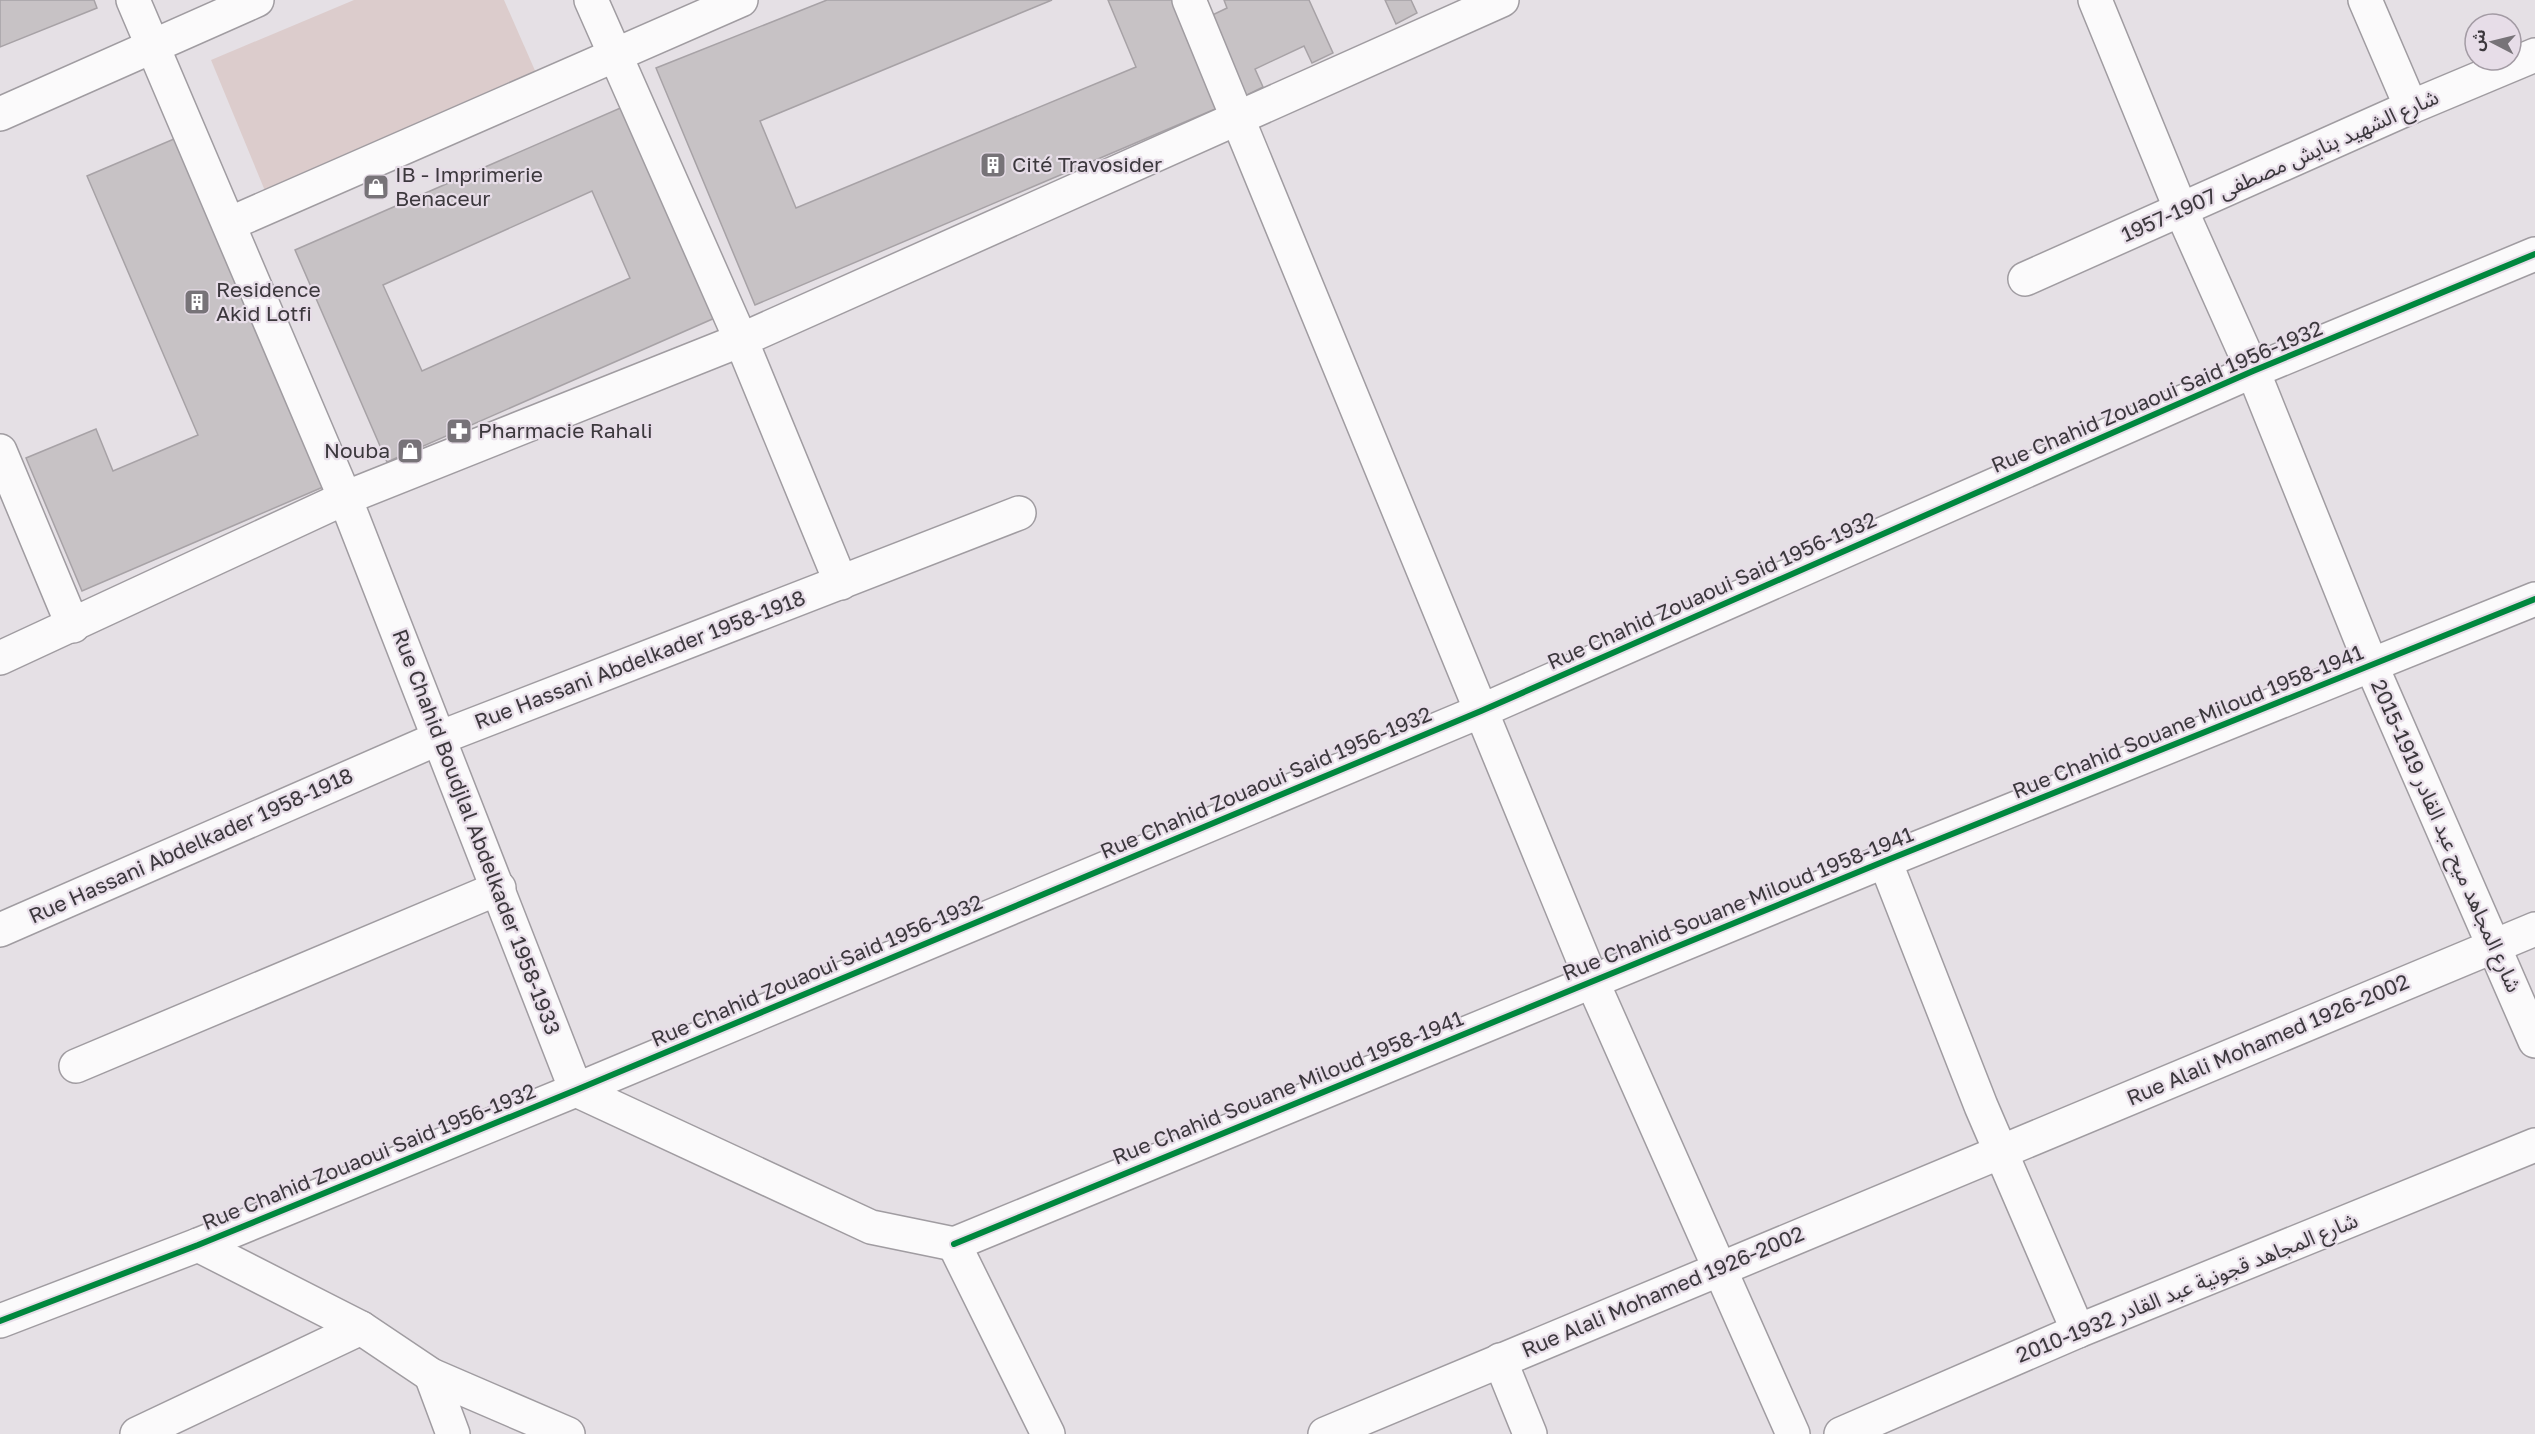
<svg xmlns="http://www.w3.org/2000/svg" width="2535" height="1434" viewBox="0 0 2535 1434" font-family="'Golos Text','Noto Sans Arabic',sans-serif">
<rect width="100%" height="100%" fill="#e5e0e5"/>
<polygon fill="#dccccc" points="354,0 504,0 540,82 270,203 211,60"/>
<g fill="#c7c2c5" stroke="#a7a2a6" stroke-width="1.5" fill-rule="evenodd">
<polygon points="0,0 94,0 97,8 0,47"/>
<polygon points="827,0 1052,0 760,121 796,208 1136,67 1108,0 1176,0 1220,107 755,305 656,68"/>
<polygon points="1224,0 1309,0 1333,53 1312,63 1304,46 1255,69 1263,87 1243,97 1206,18 1227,8"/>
<polygon points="1385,0 1411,0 1417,13 1396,24"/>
<path d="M625,106L717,317L387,462L295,250ZM592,191L630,278L422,371L383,285Z"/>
<polygon points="181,136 330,484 82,591 26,458 96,429 113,471 198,435 87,176"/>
</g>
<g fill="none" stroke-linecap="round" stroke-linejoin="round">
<g stroke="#a09ca1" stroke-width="36">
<g id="minor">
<polyline points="133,0 345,498 576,1090 871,1227 954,1244"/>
<polyline points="591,0 741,340 841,583"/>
<polyline points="1189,0 1592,981 1793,1434"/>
<polyline points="2095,0 2181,210 2253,371 2372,667 2535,1041"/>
<polyline points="2365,0 2411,107"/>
<polyline points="0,114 257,0"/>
<polyline points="229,224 741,0"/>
<polyline points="2025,279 2411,107 2535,55"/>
<polyline points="0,451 73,626"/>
<polyline points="0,658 345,498 741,340 1502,0"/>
<polyline points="1885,861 1981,1106 2078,1331"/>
<polyline points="0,930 439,738 1019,513"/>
<polyline points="76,1066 499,888"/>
<polyline points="954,1244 1885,861 2535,599"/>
<polyline points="954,1244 1048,1434"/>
<polyline points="198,1245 361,1328 431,1375 568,1434"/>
<polyline points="0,1321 198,1245 576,1090 1481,711 2253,371 2535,254"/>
<polyline points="1500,1360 1530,1434"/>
<polyline points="431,1375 453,1434"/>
<polyline points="137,1434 361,1328"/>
<polyline points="1325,1434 2535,929"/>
<polyline points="1841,1434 2078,1331 2535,1145"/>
</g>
</g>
<use href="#minor" stroke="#fbfafb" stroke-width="33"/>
<g stroke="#e7dde8" stroke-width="10">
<g id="cycleway">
<polyline points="954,1244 1885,861 2535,599"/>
<polyline points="0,1321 198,1245 576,1090 1481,711 2253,371 2535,254"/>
</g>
</g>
<use href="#cycleway" stroke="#00873e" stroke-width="6"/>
</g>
<defs>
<g id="building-square" transform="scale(1.35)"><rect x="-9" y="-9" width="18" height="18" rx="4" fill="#777378" stroke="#e7dde8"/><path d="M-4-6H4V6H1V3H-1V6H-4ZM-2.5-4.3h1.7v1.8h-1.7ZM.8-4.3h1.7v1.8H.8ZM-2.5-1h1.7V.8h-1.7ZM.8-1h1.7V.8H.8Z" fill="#fff"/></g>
<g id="shop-square" transform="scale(1.35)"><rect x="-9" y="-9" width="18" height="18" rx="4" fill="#777378" stroke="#e7dde8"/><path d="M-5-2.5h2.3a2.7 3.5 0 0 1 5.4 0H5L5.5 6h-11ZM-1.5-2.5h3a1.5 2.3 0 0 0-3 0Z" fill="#fff"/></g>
<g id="pharmacy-square" transform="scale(1.35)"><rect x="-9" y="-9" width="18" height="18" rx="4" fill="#777378" stroke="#e7dde8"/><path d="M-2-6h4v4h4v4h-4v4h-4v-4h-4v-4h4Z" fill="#fff"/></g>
</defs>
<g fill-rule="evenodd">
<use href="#building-square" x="993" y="165"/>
<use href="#shop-square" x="376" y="187"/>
<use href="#building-square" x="197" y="302"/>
<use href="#pharmacy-square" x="459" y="431"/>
<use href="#shop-square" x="410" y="451"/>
</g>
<g text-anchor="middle" stroke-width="4.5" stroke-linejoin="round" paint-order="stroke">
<g font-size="21" fill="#3c383d" stroke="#e7dde8" text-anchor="start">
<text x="1012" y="172">Cité Travosider</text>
<text x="395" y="182">IB - Imprimerie<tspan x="395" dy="24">Benaceur</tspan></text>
<text x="216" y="297">Residence<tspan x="216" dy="24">Akid Lotfi</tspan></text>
<text x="478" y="438">Pharmacie Rahali</text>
<text x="390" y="458" text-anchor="end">Nouba</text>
</g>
<g font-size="21" fill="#3c383d" stroke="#e7dde8">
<text transform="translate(2280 166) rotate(-24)" y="7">شارع الشهيد بنايش مصطفى 1907-1957</text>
<text transform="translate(2157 397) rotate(-23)" y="7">Rue Chahid Zouaoui Said 1956-1932</text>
<text transform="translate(1712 591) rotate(-24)" y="7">Rue Chahid Zouaoui Said 1956-1932</text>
<text transform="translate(640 660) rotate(-21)" y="7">Rue Hassani Abdelkader 1958-1918</text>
<text transform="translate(2188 722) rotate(-22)" y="7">Rue Chahid Souane Miloud 1958-1941</text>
<text transform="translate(1266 783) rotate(-23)" y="7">Rue Chahid Zouaoui Said 1956-1932</text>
<text transform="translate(476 832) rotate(69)" y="7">Rue Chahid Boudjlal Abdelkader 1958-1933</text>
<text transform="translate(2446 836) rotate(66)" y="7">شارع المجاهد ميح عبد القادر 1919-2015</text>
<text transform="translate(191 846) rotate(-24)" y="7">Rue Hassani Abdelkader 1958-1918</text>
<text transform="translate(1738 904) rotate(-22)" y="7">Rue Chahid Souane Miloud 1958-1941</text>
<text transform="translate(817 971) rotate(-23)" y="7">Rue Chahid Zouaoui Said 1956-1932</text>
<text transform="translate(2268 1040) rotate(-23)" y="7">Rue Alali Mohamed 1926-2002</text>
<text transform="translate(1288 1088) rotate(-22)" y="7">Rue Chahid Souane Miloud 1958-1941</text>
<text transform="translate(369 1157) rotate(-22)" y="7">Rue Chahid Zouaoui Said 1956-1932</text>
<text transform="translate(2187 1288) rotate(-22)" y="7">شارع المجاهد قجونية عبد القادر 1932-2010</text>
<text transform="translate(1663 1292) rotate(-23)" y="7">Rue Alali Mohamed 1926-2002</text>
</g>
</g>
<g transform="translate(2493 42) rotate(277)"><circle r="28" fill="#e7dde8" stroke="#a39ba4" stroke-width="1.5"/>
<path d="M0-4.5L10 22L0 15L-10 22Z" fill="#777378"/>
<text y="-9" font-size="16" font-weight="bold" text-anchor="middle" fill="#3c383d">ش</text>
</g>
</svg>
